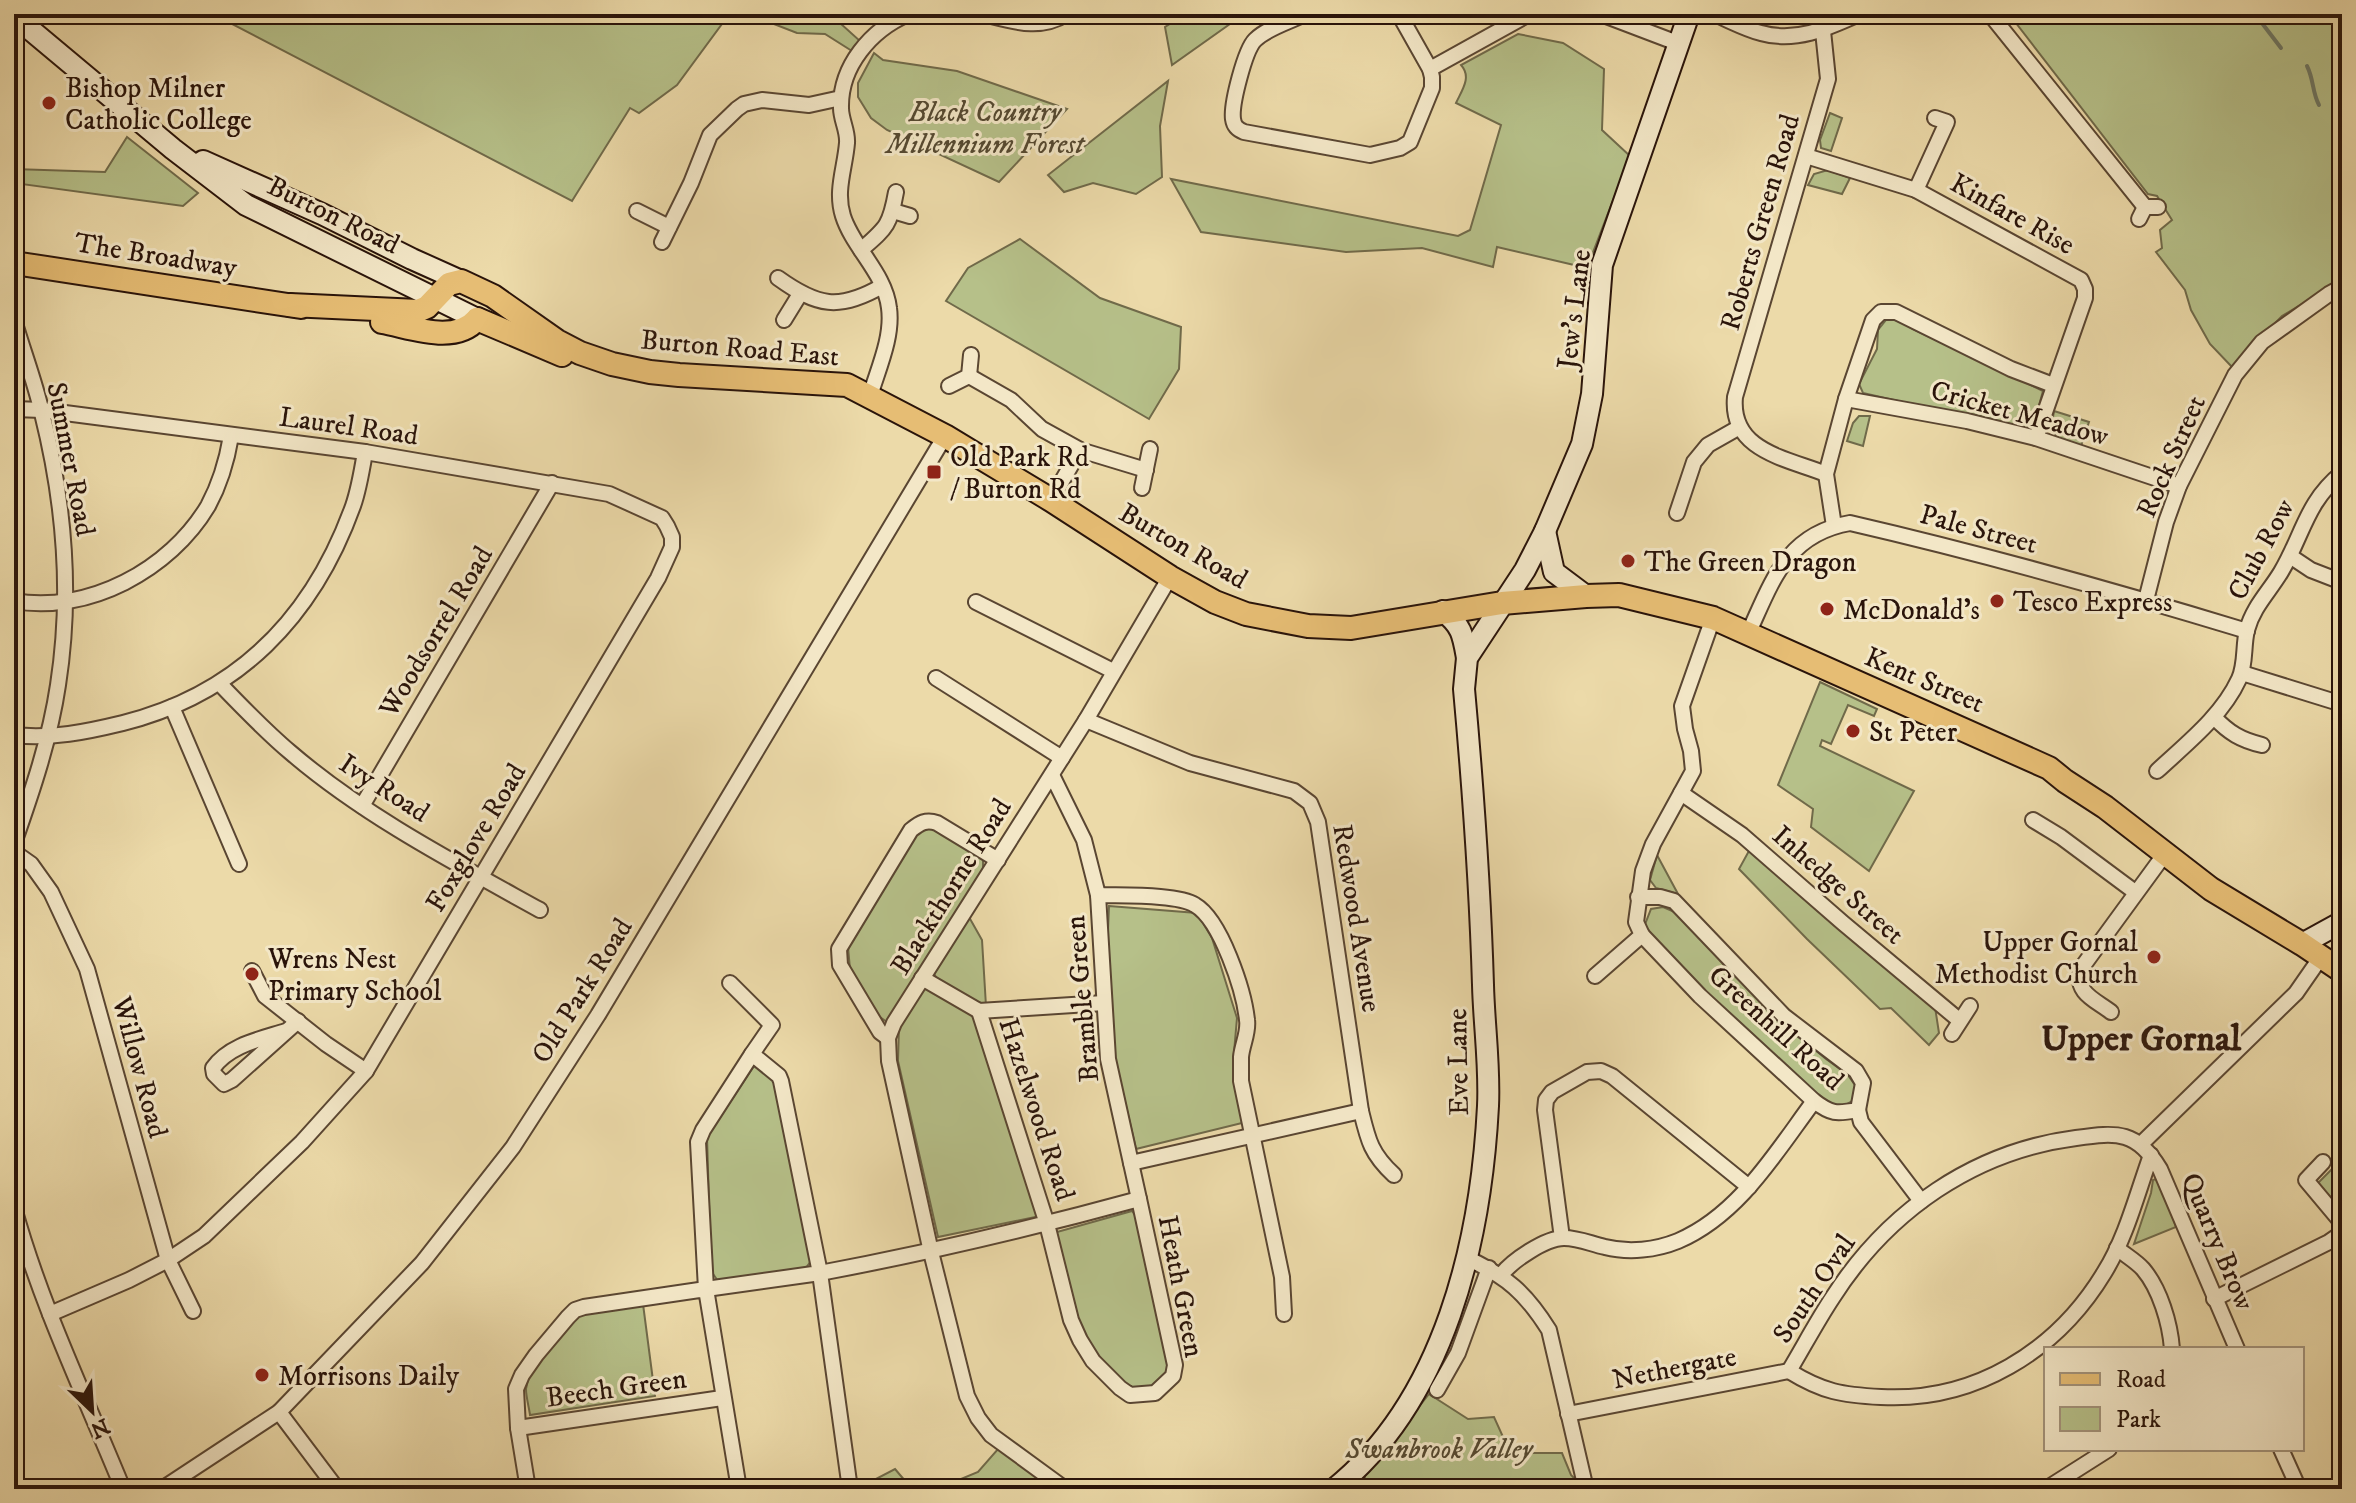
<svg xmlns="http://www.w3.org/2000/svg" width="2356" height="1503" viewBox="0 0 2356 1503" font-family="'IM FELL DW Pica',serif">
<rect width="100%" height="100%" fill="#ecdaa9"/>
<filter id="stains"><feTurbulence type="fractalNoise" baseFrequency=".0025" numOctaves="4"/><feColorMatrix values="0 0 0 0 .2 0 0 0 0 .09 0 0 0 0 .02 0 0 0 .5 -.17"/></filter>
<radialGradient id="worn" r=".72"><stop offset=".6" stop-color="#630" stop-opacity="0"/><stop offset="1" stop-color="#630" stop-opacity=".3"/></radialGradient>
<g fill="#b6c089" stroke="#706a4a" stroke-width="2">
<polygon points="213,14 735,14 722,24 677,85 639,113 630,108 572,201"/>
<polygon points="748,14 830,14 860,41 852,51 825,34 797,33"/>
<polygon points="1186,14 1244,14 1172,65 1165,27"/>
<polygon points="2009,14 2342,14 2342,280 2282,316 2232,367 2210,344 2191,310 2185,290 2156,252 2162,248 2160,230 2172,220 2157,196 2148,194"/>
<path d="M1518,34L1563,43L1604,69L1602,130L1630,156L1587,268L1497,247L1493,267L1422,248L1346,252L1201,232L1171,179L1458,236L1470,230L1501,125L1456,103C1462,90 1472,77 1461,65Z"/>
<polygon points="874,53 883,60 957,71 1067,109 999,182 887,130 871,118 858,97 858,83"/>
<polygon points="1168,81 1160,126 1162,177 1136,194 1093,183 1064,192 1048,175"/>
<polygon points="1830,113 1842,118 1831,151 1821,148 1820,140"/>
<polygon points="127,137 198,193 183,206 14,183 14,169 105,172"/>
<polygon points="1828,170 1850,178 1842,194 1808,185 1814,174"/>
<polygon points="1020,239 1100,298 1181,327 1179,369 1149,419 946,301 968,268"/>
<polygon points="1897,319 1913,329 2043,391 2033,427 2026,430 1863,393 1859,384 1877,349 1878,330 1886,320"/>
<polygon points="2054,411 2089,422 2081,446 2058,438 2051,429"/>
<polygon points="1859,416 1870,416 1863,446 1847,441 1853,423"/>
<polygon points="1820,682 1877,709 1874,716 1848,705 1831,744 1822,740 1820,746 1914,791 1869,871 1811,827 1813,809 1778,785"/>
<polygon points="925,827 934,827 983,856 983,871 887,1022 874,1013 850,969 848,947 917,832"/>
<polygon points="1750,849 1935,1007 1939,1033 1929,1045 1891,1008 1880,1009 1807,939 1739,869"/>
<polygon points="1657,855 1678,894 1656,888 1650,880"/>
<polygon points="1109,906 1197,913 1212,938 1237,1018 1233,1064 1242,1123 1136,1149 1114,1054 1107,955"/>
<polygon points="1663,907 1677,913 1727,968 1781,1021 1826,1059 1847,1074 1855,1085 1856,1092 1852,1101 1842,1107 1827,1104 1794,1076 1648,937 1644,927 1651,909"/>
<polygon points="969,917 982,940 986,1006 940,983 934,974"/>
<polygon points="925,985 974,1015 1040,1216 938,1237 898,1061 899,1026"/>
<polygon points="754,1066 774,1077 811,1261 805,1269 718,1281 711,1271 707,1137"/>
<polygon points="2342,1159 2342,1211 2318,1183"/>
<polygon points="2156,1179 2161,1183 2176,1227 2134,1244 2151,1193 2153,1180"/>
<path d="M1132,1211L1138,1219L1169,1366C1160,1384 1156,1387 1136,1391L1121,1382L1087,1342L1076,1319L1056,1245L1057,1232Z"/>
<path d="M643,1304L655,1396L530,1415C529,1407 526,1397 526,1389C529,1364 561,1333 577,1313Z"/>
<polygon points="1429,1394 1468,1419 1494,1417 1513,1459 1528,1453 1562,1453 1571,1475 1585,1489 1363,1489 1365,1476"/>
<polygon points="998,1449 1053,1489 937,1489 978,1472"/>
<polygon points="895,1469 912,1489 864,1489 870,1482"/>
</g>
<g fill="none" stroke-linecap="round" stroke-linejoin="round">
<g stroke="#6d7866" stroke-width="4">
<polyline points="2255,14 2281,48"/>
<path d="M2307,66C2314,80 2312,92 2319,105"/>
<polyline points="2334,124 2342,134"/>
</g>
<g stroke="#5a4632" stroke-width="18">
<g id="street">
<path d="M983,14C1013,21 1039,31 1066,14"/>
<path d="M1305,14C1289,22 1267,28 1255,40C1245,50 1231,104 1233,119C1234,126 1237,129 1244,132L1370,155L1400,148L1410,142L1432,88V77L1430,69L1399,14"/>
<polyline points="1601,14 1680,44"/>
<path d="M1714,14C1729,20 1745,29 1761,33C1796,43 1828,28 1859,14"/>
<polyline points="1990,14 2145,207"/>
<path d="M1823,31L1828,79L1735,397C1730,451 1786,458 1826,474"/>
<polyline points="1430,69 1529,14"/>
<polyline points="1806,156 1916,190 2081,280 2085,289 2085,298 2036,438"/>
<polyline points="1916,190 1947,122 1935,118"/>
<polyline points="637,211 669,227"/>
<polyline points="893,211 910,216"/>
<polyline points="2139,219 2145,207 2158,207"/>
<polyline points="662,242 691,183 710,135 737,109 744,104 762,100 809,105 841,98"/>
<path d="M861,250C886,228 890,226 896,192"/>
<path d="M778,278C817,306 839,311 882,286"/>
<path d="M14,320C23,351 35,382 42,413C64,501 72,595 58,685C50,739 32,792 14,843"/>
<polyline points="784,320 800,294"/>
<polyline points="969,376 1011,400 1042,429 1080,450 1146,470"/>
<polyline points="949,386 969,376 971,355"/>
<path d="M870,396C878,369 893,337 889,308C885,273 853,248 843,216C835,191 845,168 847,143C848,131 841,120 841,108C840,66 871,30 908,14"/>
<polyline points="1846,399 1967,421 2036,438 2179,486"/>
<polyline points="14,409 42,410 365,452 609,494 662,518 667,526 672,537 672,547 658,578 366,1071 302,1142 204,1236 168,1260 129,1280 50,1314"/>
<polyline points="1142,488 1150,449"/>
<polyline points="1051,500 1080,450"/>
<polyline points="1677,513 1694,462 1708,445 1738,428"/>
<polyline points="1834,526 1826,474 1846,399 1873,320 1881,312 1896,312 2011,369 2053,385"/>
<polyline points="2290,556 2311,570 2342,582"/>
<polyline points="2146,600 2166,522 2179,486 2235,375 2262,342 2329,294 2342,287"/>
<path d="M14,601C88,614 170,570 208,506C220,484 227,460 231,436"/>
<polyline points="976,602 1113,671"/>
<path d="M1748,634C1772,582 1786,534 1850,523C1984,554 2116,591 2247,631"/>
<polyline points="2242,673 2342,704"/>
<polyline points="936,678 1062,758"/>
<path d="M219,683C242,707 265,731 290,752C363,815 455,863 540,910"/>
<polyline points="172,707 239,864"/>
<path d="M2214,717C2229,733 2241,740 2262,745"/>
<path d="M1086,720L1190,763L1294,791L1310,803L1318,822L1361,1111C1368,1140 1371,1154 1394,1175"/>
<path d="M14,735C52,739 86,732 123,723C238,694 313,617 353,506C359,489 362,470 365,452"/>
<path d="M2157,771C2186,744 2222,716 2239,679C2246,664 2243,646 2247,630C2253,607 2269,592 2281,572C2303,535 2306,502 2342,473"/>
<polyline points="1052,775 1084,840 1098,895 1108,1059 1131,1163 1361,1111"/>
<polyline points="1681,793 1742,835 1843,923 1959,1020"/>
<polyline points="362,806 552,483"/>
<polyline points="2033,820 2061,837 2135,892"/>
<polyline points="14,852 31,864 51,892 87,969 168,1260 193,1311"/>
<path d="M1098,895C1121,896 1178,894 1195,905C1221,920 1244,991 1247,1020C1249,1032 1242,1045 1241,1057C1241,1065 1241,1073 1241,1081L1282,1277L1284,1314"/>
<path d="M1638,897H1660L1674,901L1784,1016L1856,1071L1863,1083L1858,1110C1836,1114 1831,1114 1814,1101L1700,996L1642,935"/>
<polyline points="252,971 265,996 326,1044 366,1071"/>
<polyline points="1595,976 1642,935 1636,922 1643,871 1653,844 1693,771 1691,751 1685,729 1682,706 1713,618"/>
<polyline points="922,978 979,1011 1104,1003"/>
<polyline points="730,983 772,1025 752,1054"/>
<path d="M2111,1012C2094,999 2076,994 2080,970L2164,855"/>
<path d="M286,1031C261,1039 229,1045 213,1068L214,1074L224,1084L232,1080L298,1021"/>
<polyline points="1952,1034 1970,1006"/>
<path d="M888,1038L880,1032L840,965L839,949L911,830C920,823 926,819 937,823L998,860"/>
<polygon points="752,1054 779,1076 781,1081 820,1273 706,1289 698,1142 703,1130"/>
<polyline points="1858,1110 1861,1122 1921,1201"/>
<polyline points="2141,1144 2296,993 2321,957"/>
<polyline points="2323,1162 2306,1180 2342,1223"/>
<polyline points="1131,1163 1139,1199"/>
<path d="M14,1208C41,1305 85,1396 123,1489"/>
<polyline points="1562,1238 1545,1110 1546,1100 1552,1092 1587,1072 1601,1071 1612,1076 1749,1187"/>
<path d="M2117,1248C2125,1255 2136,1261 2143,1269C2160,1289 2170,1323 2172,1349"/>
<path d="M1467,1258C1507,1277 1525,1292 1549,1330L1586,1489"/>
<path d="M1501,1275C1512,1261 1545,1238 1564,1238C1579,1238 1591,1244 1605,1247C1629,1253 1656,1250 1678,1241C1739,1215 1776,1152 1814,1101"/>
<polyline points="2214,1299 2329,1242 2342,1233"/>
<path d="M1789,1371C1804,1346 1817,1321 1833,1297C1888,1211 1974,1151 2076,1138C2118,1132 2137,1131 2160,1169L2237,1349"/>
<path d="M1789,1371C1823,1392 1842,1395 1881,1397C1974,1402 2056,1352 2104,1273C2126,1238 2137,1194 2151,1155"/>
<polyline points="1437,1390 1458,1353 1489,1268"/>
<polyline points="279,1412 337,1489"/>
<polyline points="1568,1414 1789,1371"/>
<polyline points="518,1428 722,1398"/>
<polyline points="2281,1449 2299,1489"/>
<polyline points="162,1489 279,1412 422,1263 513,1147 598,1015 945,436"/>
<polyline points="528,1489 518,1428 516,1389 522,1375 536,1355 568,1317 575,1310 584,1307 706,1289 739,1489"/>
<path d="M850,1489L820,1273C927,1253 1033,1228 1139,1199L1175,1365L1173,1376L1155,1393L1130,1395L1120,1388L1093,1361L1080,1340L1071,1320L1047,1224L979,1011"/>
<polyline points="1065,1489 991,1435 978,1418 967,1396 931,1252 889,1061 888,1038 894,1023 1086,720 1170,577"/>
<polyline points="2046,1489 2109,1449"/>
<polyline points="2332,1489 2342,1484"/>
</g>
</g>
<g stroke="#2a140a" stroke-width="24">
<g id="secondary">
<polyline points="14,16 173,149 246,205 477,319"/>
<polyline points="203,161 322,214 412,259 461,281"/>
<polyline points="1545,531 1554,572 1586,596"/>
<path d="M1443,611C1462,626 1463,635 1467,658"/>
<polyline points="2302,944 2342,922"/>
<path d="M1334,1489C1445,1400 1481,1241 1488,1106C1490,1066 1484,1025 1483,985C1480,886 1473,788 1464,689L1467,658L1525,570L1545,531L1582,444L1592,394L1602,265L1689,14"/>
</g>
</g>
<g stroke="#2a140a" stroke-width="26">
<g id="primary">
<polyline points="14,263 301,307"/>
<polyline points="290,305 418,311 427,307 449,284 461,281 493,296 557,341 580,353 612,364 650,372 679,375 847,385 945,436 1051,500 1170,577 1215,602 1246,614 1308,626 1351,628 1502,603 1586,596 1619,595 1713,618 2049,768 2065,781 2105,807 2211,889 2302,944 2342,971"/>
<polyline points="477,319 562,355"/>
<path d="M382,322C411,327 455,345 477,319"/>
</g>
</g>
<use href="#street" stroke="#f3e7c7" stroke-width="14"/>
<use href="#secondary" stroke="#f3e7c7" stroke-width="20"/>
<use href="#primary" stroke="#e6bd74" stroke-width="22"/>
</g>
<g fill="#8f2418" stroke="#f3e7c7" stroke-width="3">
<circle cx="49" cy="103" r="8"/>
<rect x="926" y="464" width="16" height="16" rx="4"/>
<circle cx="1628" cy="561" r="8"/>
<circle cx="1997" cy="601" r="8"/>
<circle cx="1827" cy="609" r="8"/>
<circle cx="1853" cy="731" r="8"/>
<circle cx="2154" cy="957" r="8"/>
<circle cx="252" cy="974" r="8"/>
<circle cx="262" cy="1375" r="8"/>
</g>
<g text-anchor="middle" stroke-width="6" stroke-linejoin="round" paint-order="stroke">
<g font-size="28" fill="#2a140a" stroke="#f3e7c7" text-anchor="start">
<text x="65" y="97">Bishop Milner<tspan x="65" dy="32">Catholic College</tspan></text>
<text x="950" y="466">Old Park Rd<tspan x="950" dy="32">/ Burton Rd</tspan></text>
<text x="1644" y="571">The Green Dragon</text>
<text x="2013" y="611">Tesco Express</text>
<text x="1843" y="619">McDonald's</text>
<text x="1869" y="741">St Peter</text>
<text x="2138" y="951" text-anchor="end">Upper Gornal<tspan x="2138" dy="32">Methodist Church</tspan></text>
<text x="268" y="968">Wrens Nest<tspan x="268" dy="32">Primary School</tspan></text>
<text x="278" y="1385">Morrisons Daily</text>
</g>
<g font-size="28" font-style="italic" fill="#544830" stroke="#f3e7c7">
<text x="985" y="121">Black Country<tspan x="985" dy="32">Millennium Forest</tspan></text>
<text x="1439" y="1458">Swanbrook Valley</text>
</g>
<g font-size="28" fill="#2a140a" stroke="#f3e7c7">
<text transform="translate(2013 213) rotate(29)" y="10">Kinfare Rise</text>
<text transform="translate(334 214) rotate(26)" y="10">Burton Road</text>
<text transform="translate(1759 222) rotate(-74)" y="10">Roberts Green Road</text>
<text transform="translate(156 254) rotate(9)" y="10">The Broadway</text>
<text transform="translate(1573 309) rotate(-83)" y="10">Jew's Lane</text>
<text transform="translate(740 347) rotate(5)" y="10">Burton Road East</text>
<text transform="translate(2020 412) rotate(15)" y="10">Cricket Meadow</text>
<text transform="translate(349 425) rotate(8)" y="10">Laurel Road</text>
<text transform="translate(2170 456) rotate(-66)" y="10">Rock Street</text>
<text transform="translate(72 459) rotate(79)" y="10">Summer Road</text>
<text transform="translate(1979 528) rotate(15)" y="10">Pale Street</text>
<text transform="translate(1184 545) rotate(30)" y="10">Burton Road</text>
<text transform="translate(2260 549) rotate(-62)" y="10">Club Row</text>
<text transform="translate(435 631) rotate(-59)" y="10">Woodsorrel Road</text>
<text transform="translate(1925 679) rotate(23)" y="10">Kent Street</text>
<text transform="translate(385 787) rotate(33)" y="10">Ivy Road</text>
<text transform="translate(475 837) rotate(-59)" y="10">Foxglove Road</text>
<text transform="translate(1839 884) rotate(41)" y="10">Inhedge Street</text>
<text transform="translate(950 886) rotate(-58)" y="10">Blackthorne Road</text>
<text transform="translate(1358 918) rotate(81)" y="10">Redwood Avenue</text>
<text transform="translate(581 990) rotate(-58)" y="10">Old Park Road</text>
<text transform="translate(1081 999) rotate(-95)" y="10">Bramble Green</text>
<text transform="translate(1777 1027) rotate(42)" y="10">Greenhill Road</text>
<text transform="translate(1457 1062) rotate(-91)" y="10">Eve Lane</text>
<text transform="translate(141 1067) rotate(75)" y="10">Willow Road</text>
<text transform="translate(1038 1109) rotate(72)" y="10">Hazelwood Road</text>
<text transform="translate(2219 1241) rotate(67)" y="10">Quarry Brow</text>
<text transform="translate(1182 1286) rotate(79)" y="10">Heath Green</text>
<text transform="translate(1813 1288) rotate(-56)" y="10">South Oval</text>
<text transform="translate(1674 1367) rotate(-11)" y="10">Nethergate</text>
<text transform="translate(616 1387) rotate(-8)" y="10">Beech Green</text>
</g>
<g font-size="36" font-weight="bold" fill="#2a140a" stroke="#f3e7c7">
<text x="2141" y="1050">Upper Gornal</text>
</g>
</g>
<rect width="2356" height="1503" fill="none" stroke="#ecdaa9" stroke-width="48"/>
<rect x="16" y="16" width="2324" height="1471" fill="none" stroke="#2a140a" stroke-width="4"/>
<rect x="24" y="24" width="2308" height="1455" fill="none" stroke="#2a140a" stroke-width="2"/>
<rect x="2044" y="1347" width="260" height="104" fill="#f3e7c7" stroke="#a3937b" stroke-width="2"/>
<rect x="2060" y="1373" width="40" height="12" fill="#e6bd74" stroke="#a3937b" stroke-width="2"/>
<text x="2116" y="1387" font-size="24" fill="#2a140a">Road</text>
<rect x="2060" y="1407" width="40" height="24" fill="#b6c089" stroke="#a3937b" stroke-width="2"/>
<text x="2116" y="1427" font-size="24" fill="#2a140a">Park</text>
<g transform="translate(92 1411) rotate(155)" stroke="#f3e7c7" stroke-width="6" paint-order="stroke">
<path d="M0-6L14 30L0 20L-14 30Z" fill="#2a140a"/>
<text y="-12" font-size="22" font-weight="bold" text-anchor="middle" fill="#2a140a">N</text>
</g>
<rect width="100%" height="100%" filter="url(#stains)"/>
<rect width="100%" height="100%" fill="url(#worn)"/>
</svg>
